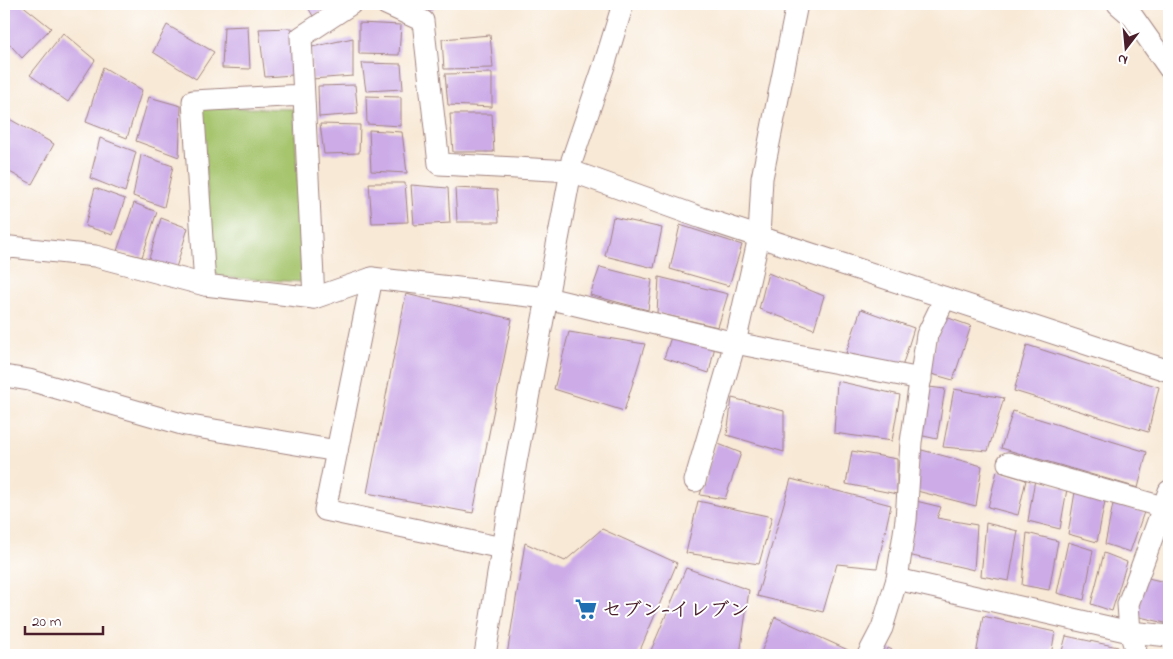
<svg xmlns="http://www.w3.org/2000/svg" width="1173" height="659" viewBox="0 0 1173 659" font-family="'Indie Flower','Klee One',sans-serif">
<rect width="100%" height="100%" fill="#fff"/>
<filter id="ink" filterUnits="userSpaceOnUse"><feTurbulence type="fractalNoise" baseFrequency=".02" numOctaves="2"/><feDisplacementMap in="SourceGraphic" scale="10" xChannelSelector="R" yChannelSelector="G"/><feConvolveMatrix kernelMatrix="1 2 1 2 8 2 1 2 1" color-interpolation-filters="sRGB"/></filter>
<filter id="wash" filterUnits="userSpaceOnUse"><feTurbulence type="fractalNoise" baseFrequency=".0096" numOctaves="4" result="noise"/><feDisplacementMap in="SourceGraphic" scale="20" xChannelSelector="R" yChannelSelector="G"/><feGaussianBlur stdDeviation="1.12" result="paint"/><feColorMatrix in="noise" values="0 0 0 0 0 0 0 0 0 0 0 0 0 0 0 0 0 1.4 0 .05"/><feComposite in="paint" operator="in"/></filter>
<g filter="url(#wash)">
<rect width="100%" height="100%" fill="#f8e9d6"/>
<polygon fill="#a6c56d" stroke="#78724c" points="200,107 294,109 303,282 215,277"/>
<g id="blocks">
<g fill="#ccabe7">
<polygon points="11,4 21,4 51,28 22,58 4,38 4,11"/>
<polygon points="306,4 334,4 313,16"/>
<polygon points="418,4 437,4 431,11"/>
<polygon points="359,23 401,25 399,55 359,54"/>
<polygon points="167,25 214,52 196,79 153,52"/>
<polygon points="248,26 250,69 222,68 224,27"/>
<polygon points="292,28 293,75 265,77 259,29"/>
<polygon points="63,33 95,60 68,102 30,75"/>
<polygon points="490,35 493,68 444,69 442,39"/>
<polygon points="353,38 353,76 312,79 312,47"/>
<polygon points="362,63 401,64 403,89 366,91"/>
<polygon points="103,67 142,90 127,138 86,122"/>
<polygon points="492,73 492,107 448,105 445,74"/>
<polygon points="355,85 358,114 319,117 318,86"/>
<polygon points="366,96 401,97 401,126 367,124"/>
<polygon points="149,97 181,106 179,157 136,141"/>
<polygon points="450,114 492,114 494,152 453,152"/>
<polygon points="4,116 54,144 32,184 4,169"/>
<polygon points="320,124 360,125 359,153 324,154"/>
<polygon points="369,130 402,132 407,173 371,171"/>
<polygon points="100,138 136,152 125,192 90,178"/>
<polygon points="141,155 173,166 164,207 133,196"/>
<polygon points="369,183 405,183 408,222 372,223"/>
<polygon points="411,185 448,188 450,223 414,225"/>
<polygon points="95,188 125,199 113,235 85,226"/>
<polygon points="455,188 497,190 499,222 457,222"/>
<polygon points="134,203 157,212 142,257 117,251"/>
<polygon points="613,217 662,228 654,268 605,256"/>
<polygon points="161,218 188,228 175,271 148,262"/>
<polygon points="680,225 742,245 729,286 670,269"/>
<polygon points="600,267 652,280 648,310 590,295"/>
<polygon points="768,273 824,296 814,329 759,309"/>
<polygon points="659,277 728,294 718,327 657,313"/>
<polygon points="406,294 512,319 473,513 367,493"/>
<polygon points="861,309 914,328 902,367 846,353"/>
<polygon points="943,316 971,326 953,380 928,373"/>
<polygon points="569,332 645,344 624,411 554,389"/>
<polygon points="671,337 715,346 709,373 664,358"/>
<polygon points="1027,345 1159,387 1148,432 1014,391"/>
<polygon points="837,381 900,395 892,441 834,433"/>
<polygon points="929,387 945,389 937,439 919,435"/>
<polygon points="954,389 1004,398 988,451 943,447"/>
<polygon points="732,398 784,411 784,452 727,435"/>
<polygon points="1013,411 1147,452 1138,488 1001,448"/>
<polygon points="716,443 741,453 725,499 700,495"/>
<polygon points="918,449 982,466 976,506 917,491"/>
<polygon points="852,451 897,459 897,494 846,484"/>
<polygon points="997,471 1026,480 1018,515 988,507"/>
<polygon points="791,479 891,505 877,568 837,564 823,612 757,596"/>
<polygon points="1035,479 1067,489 1060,529 1028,521"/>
<polygon points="1075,492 1105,501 1097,542 1068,534"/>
<polygon points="698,501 772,517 759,564 686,553"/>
<polygon points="916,501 941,507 937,518 977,525 974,570 908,555"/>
<polygon points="1113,504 1144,512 1130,552 1105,544"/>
<polygon points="1169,518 1169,538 1162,535"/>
<polygon points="986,523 1018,531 1009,581 981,576"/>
<polygon points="602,529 677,563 638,655 507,655 525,543 565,561"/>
<polygon points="1027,533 1058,541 1049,590 1022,585"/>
<polygon points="1068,542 1093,550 1084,600 1057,593"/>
<polygon points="1104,553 1127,562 1112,611 1091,604"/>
<polygon points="686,568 749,590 740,655 649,655"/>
<polygon points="1144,577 1169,583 1169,624 1136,616"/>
<polygon points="983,616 1055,632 1051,655 976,655"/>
<polygon points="775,617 848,650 846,655 760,655"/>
<polygon points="1066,636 1118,647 1118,655 1061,655"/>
<polygon points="888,648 903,655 883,655"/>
</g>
</g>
</g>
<g filter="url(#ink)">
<use href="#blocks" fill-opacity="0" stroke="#a18480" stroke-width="1"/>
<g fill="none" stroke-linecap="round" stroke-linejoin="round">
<g stroke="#a18480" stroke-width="23">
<g id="street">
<polyline points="386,4 423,21 439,164 571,171 702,218 1169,371"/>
<polyline points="1118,4 1133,17 1169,68"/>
<polyline points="303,95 193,101 205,285 314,298 301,37 351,4"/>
<polyline points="4,250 11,247 95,256 205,285"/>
<polyline points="314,298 372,278"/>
<polyline points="4,376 29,380 185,425 337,451"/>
<polyline points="1008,463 1163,507"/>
<polyline points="695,481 735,343 759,237 762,178 797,4"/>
<polyline points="502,548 325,510 372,278 547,298 735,343 921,379"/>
<polyline points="897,579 1130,632 1169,636"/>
<polyline points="485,655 516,462 571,171 572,160 604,66 623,4"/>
<polyline points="868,655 882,628 897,579 906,520 911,442 927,335 945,298"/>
<polyline points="1137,655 1130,632 1128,604 1169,491"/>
</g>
</g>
<use href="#street" stroke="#fff" stroke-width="21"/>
</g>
</g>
<defs>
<g id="supermarket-bare" transform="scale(1.725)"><path d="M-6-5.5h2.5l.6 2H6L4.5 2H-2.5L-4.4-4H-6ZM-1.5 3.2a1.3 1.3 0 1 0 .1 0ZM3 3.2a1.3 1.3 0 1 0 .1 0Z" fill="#1f6fb2" stroke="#fff" stroke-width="2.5" paint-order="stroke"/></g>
</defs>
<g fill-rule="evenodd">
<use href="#supermarket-bare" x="586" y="609"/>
</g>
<g text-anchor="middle" stroke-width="4" stroke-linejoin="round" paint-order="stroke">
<g font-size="20" font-weight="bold" fill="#4a1f2b" stroke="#fff" text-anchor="start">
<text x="602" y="616">セブン-イレブン</text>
</g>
</g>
<rect width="1173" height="659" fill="none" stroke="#fff" stroke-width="20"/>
<g transform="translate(1126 48) rotate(196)" stroke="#ffffff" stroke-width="4" paint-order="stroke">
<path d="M0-4L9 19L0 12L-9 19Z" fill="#4a1f2b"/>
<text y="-8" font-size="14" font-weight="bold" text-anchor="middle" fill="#4a1f2b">N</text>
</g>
<path d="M25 626v8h78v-8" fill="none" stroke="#4a1f2b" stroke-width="2.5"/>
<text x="32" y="626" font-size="15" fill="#4a1f2b" stroke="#ffffff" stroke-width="4" paint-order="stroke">20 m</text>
</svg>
